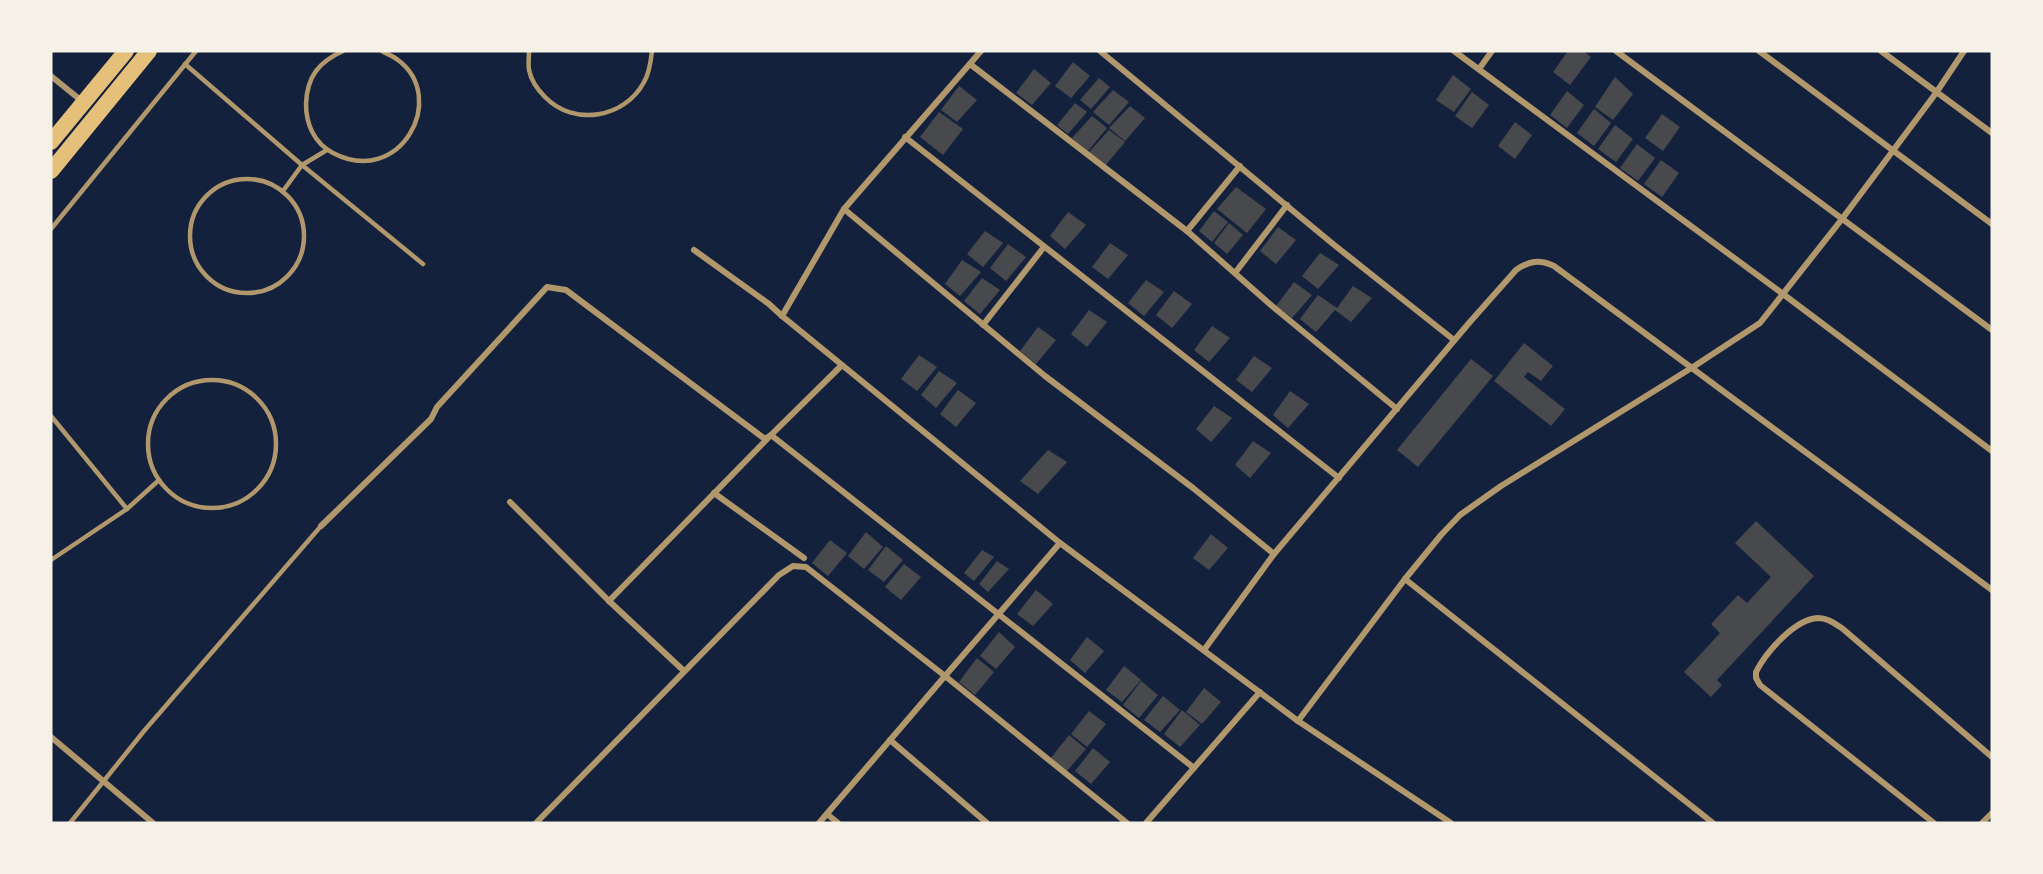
<svg xmlns="http://www.w3.org/2000/svg" width="2043" height="874" viewBox="0 0 2043 874" font-family="'Archivo Narrow',sans-serif">
<rect width="100%" height="100%" fill="#14213d"/>
<g fill="#48494c">
<polygon points="1568,51 1583,51 1591,57 1570,85 1553,72"/>
<polygon points="1073,62 1090,76 1071,98 1055,86"/>
<polygon points="1034,69 1051,83 1032,105 1016,93"/>
<polygon points="1453,75 1471,89 1454,112 1436,100"/>
<polygon points="1615,77 1633,94 1613,120 1595,107"/>
<polygon points="1099,78 1110,87 1091,109 1080,100"/>
<polygon points="959,86 977,100 957,122 941,110"/>
<polygon points="1113,90 1129,102 1109,125 1093,112"/>
<polygon points="1567,91 1584,105 1567,128 1550,115"/>
<polygon points="1472,92 1489,105 1472,128 1455,116"/>
<polygon points="1075,103 1087,112 1068,134 1057,125"/>
<polygon points="1130,106 1145,118 1125,141 1109,128"/>
<polygon points="1594,109 1611,123 1594,146 1577,133"/>
<polygon points="939,112 963,129 943,155 920,137"/>
<polygon points="1662,114 1680,127 1663,151 1645,138"/>
<polygon points="1092,116 1107,128 1088,151 1072,138"/>
<polygon points="1515,122 1532,135 1515,159 1498,146"/>
<polygon points="1615,125 1633,139 1616,162 1598,149"/>
<polygon points="1109,130 1125,142 1105,166 1089,152"/>
<polygon points="1637,144 1655,158 1638,181 1620,168"/>
<polygon points="1661,160 1679,173 1662,197 1644,184"/>
<polygon points="1236,187 1266,209 1247,233 1217,209"/>
<polygon points="1214,211 1228,222 1212,242 1199,231"/>
<polygon points="1068,212 1086,225 1065,249 1050,236"/>
<polygon points="1229,223 1243,235 1227,254 1214,243"/>
<polygon points="1278,227 1296,240 1276,264 1260,251"/>
<polygon points="985,231 1003,243 983,267 967,254"/>
<polygon points="1110,243 1128,255 1108,279 1092,267"/>
<polygon points="1008,244 1026,257 1006,281 990,268"/>
<polygon points="1320,253 1339,265 1318,289 1302,276"/>
<polygon points="962,260 981,272 960,296 945,284"/>
<polygon points="982,278 1000,290 980,314 964,301"/>
<polygon points="1146,280 1164,292 1144,316 1128,303"/>
<polygon points="1294,282 1312,295 1292,318 1276,306"/>
<polygon points="1353,286 1372,298 1351,322 1335,310 1316,332 1300,319 1318,295 1337,308"/>
<polygon points="1174,291 1192,304 1172,328 1156,315"/>
<polygon points="1089,310 1107,322 1087,347 1071,334"/>
<polygon points="1212,326 1230,338 1209,362 1194,350"/>
<polygon points="1038,327 1056,340 1036,364 1020,351"/>
<polygon points="1524,343 1553,366 1541,381 1528,372 1524,377 1565,409 1551,426 1494,381"/>
<polygon points="919,355 937,367 917,391 901,379"/>
<polygon points="1254,356 1272,368 1252,392 1236,380"/>
<polygon points="1471,359 1493,376 1418,467 1397,450"/>
<polygon points="939,371 957,383 936,408 921,395"/>
<polygon points="958,390 976,403 956,427 940,414"/>
<polygon points="1290,391 1309,404 1288,428 1273,415"/>
<polygon points="1214,406 1232,418 1211,442 1196,429"/>
<polygon points="1253,441 1271,453 1250,478 1235,465"/>
<polygon points="1048,450 1067,462 1038,494 1020,481"/>
<polygon points="1756,521 1814,576 1717,680 1722,685 1711,697 1684,672 1720,633 1711,624 1738,595 1747,603 1771,577 1735,543"/>
<polygon points="866,532 883,547 864,569 848,556"/>
<polygon points="1211,534 1228,548 1209,570 1193,558"/>
<polygon points="830,540 847,553 828,576 812,563"/>
<polygon points="886,546 903,560 884,582 868,570"/>
<polygon points="982,550 994,557 974,581 964,573"/>
<polygon points="997,561 1009,569 988,592 979,584"/>
<polygon points="904,564 921,577 901,600 885,587"/>
<polygon points="1036,590 1053,604 1033,626 1017,614"/>
<polygon points="999,632 1015,647 996,669 980,656"/>
<polygon points="1087,637 1104,651 1085,673 1070,660"/>
<polygon points="977,658 994,672 975,695 959,682"/>
<polygon points="1124,666 1141,680 1122,702 1106,690"/>
<polygon points="1141,681 1158,695 1139,718 1123,705"/>
<polygon points="1204,688 1221,702 1202,724 1186,712"/>
<polygon points="1163,696 1180,710 1160,732 1144,720"/>
<polygon points="1182,710 1200,725 1180,747 1164,734"/>
<polygon points="1089,711 1106,724 1087,747 1071,734"/>
<polygon points="1069,735 1086,749 1066,772 1050,759"/>
<polygon points="1093,748 1110,762 1091,784 1075,771"/>
</g>
<g fill="none" stroke-linecap="round" stroke-linejoin="round">
<g stroke="#b1986c" stroke-width="4.5">
<path d="M343,51C319,62 307,76 306,104C306,124 314,143 333,153C400,188 449,98 398,60C393,56 387,54 382,51"/>
<path d="M529,51C529,57 528,64 529,70C531,80 538,90 545,97C574,127 625,118 644,82C649,74 651,60 652,51"/>
<polyline points="185,64 302,165 423,264"/>
<circle cx="247" cy="236" r="57"/>
<polyline points="283,191 302,165 327,150"/>
<polyline points="51,229 196,51"/>
<circle cx="212" cy="444" r="64"/>
<polyline points="51,416 127,509"/>
<polyline points="51,560 127,509 159,480"/>
<polyline points="70,823 144,731 321,526"/>
</g>
<g stroke="#b1986c" stroke-width="6">
<polyline points="981,51 844,209 782,316 1060,543"/>
<polyline points="1100,51 1333,244 1454,340"/>
<polyline points="1454,51 1783,294 1992,451"/>
<polyline points="1616,51 1992,330"/>
<polyline points="1759,51 1992,224"/>
<polyline points="1881,51 1992,133"/>
<polyline points="970,64 1187,231 1272,306 1397,409"/>
<polyline points="1479,69 1492,51"/>
<polyline points="51,76 83,102"/>
<polyline points="905,137 1339,478"/>
<polyline points="844,209 1045,376 1193,488 1274,554"/>
<polyline points="1187,231 1240,166"/>
<polyline points="694,250 769,304 782,316"/>
<polyline points="1235,273 1287,205"/>
<polyline points="983,325 1044,247"/>
<polyline points="714,493 804,558"/>
<polyline points="510,502 609,601 684,671"/>
<polyline points="321,526 431,419 437,407 547,287 566,290 765,439 771,435 1194,768"/>
<polyline points="1405,579 1713,823"/>
<polyline points="609,601 771,435 841,366"/>
<path d="M1204,650L1274,554L1469,323L1516,270C1529,261 1539,259 1554,266L1992,590"/>
<polyline points="1298,721 1405,579 1441,535 1460,515 1501,486 1693,367 1760,323 1842,219 1936,93 1964,51"/>
<polyline points="51,737 153,823"/>
<polyline points="890,740 987,823"/>
<polyline points="827,814 838,823"/>
<polyline points="536,823 779,575 793,566 806,567 945,676 1060,543 1298,721 1451,823"/>
<polyline points="819,823 945,676 1127,823"/>
<polyline points="1146,823 1260,692"/>
<path d="M1934,823L1760,685L1756,678V672C1766,652 1795,619 1818,618C1828,618 1835,624 1843,629L1992,757"/>
<polyline points="1982,823 1992,813"/>
</g>
<g stroke="#e5c07b" stroke-width="16">
<polyline points="51,142 126,51"/>
<polyline points="51,171 149,51"/>
</g>
</g>
<rect width="2043" height="874" fill="none" stroke="#f6f1e7" stroke-width="105"/>
</svg>
